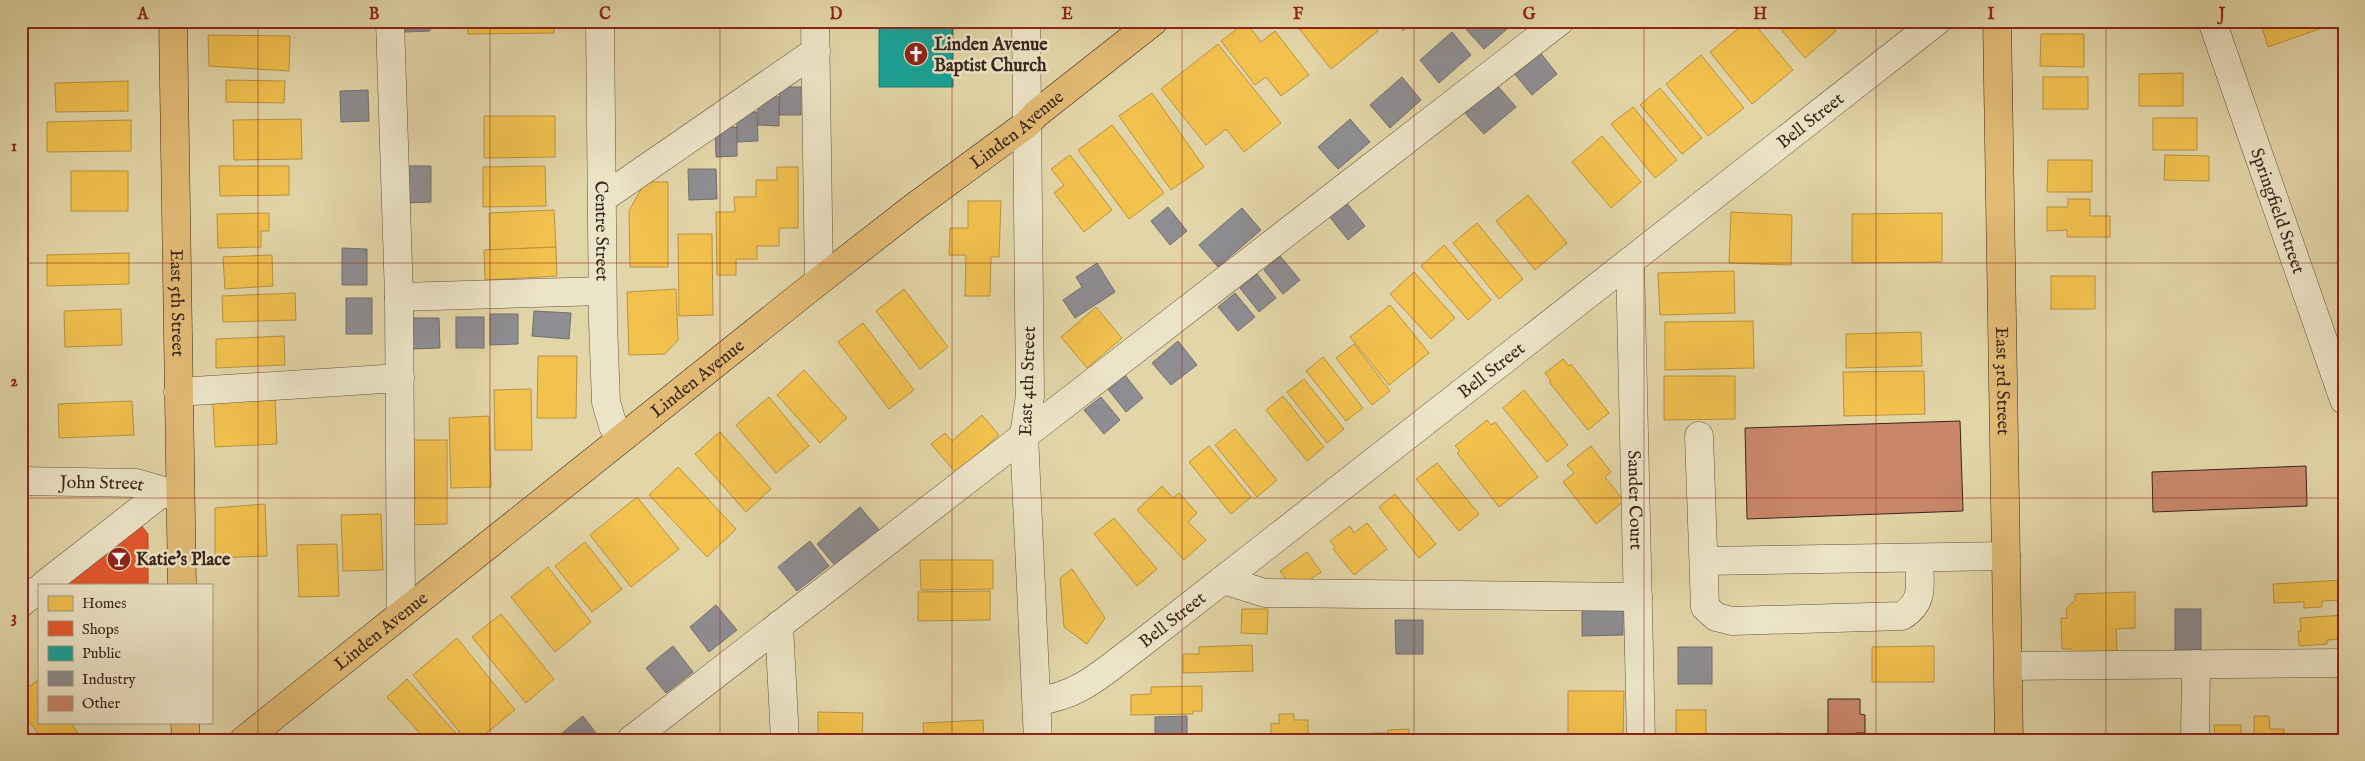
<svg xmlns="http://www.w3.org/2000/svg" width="2365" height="761" viewBox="0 0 2365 761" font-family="'IM FELL English',serif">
<rect width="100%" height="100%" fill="#e2d5a7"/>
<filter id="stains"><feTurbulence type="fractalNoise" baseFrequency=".004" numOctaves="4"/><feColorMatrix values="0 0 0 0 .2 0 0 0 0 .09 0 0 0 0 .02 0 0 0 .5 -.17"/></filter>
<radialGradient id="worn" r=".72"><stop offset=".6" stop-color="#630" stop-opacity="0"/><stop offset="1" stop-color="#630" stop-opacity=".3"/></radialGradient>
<g fill="#f2c14e" stroke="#ba923f">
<polygon points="57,21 105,21 57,23"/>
<polygon points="468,21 554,21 554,33 468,34"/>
<polygon points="1293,21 1371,21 1378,31 1331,69"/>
<polygon points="1395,21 1415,21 1403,31"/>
<polygon points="1747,21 1752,21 1793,70 1752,104 1710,52"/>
<polygon points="1774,21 1827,21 1836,31 1805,58"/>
<polygon points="2260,21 2323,21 2325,27 2268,47"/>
<polygon points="1246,22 1261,42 1275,31 1309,75 1281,96 1266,77 1255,85 1221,41"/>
<polygon points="2041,34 2084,34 2084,67 2040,66"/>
<polygon points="208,35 290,36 289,71 209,66"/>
<polygon points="1218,44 1281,123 1244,152 1226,129 1206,145 1161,89"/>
<polygon points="1701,55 1744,108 1708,136 1666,84"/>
<polygon points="2183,73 2183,106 2139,106 2139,74"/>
<rect x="2043" y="77" width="45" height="32"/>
<polygon points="226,80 285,81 284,103 226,102"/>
<polygon points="128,81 128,111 56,112 55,83"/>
<polygon points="1660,88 1702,138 1682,154 1640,105"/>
<polygon points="1152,93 1204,167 1171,190 1119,116"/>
<polygon points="1633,107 1677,160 1655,178 1611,124"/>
<polygon points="484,116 555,116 555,157 484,158"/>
<rect x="2153" y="118" width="44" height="32"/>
<polygon points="301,119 302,159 234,160 233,120"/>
<polygon points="131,120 131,151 47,152 47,122"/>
<polygon points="1112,125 1164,193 1129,219 1078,150"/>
<polygon points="1602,136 1641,182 1611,208 1572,162"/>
<polygon points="1070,155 1112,210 1084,232 1054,193 1064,185 1051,169"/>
<polygon points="2165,155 2209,156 2209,181 2164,180"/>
<polygon points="2048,160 2092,160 2092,192 2047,192"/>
<polygon points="219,166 289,166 289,195 220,196"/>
<polygon points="545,166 546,206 483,207 483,167"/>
<polygon points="777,167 798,167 798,228 779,228 779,246 757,246 757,259 736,259 736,275 717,275 716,212 735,212 734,197 756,197 756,180 777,180"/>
<rect x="71" y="171" width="57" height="40"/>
<polygon points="645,182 668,182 668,267 630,267 629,211"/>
<polygon points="1528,195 1567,243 1535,270 1496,221"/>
<polygon points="2068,199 2090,199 2090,216 2110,216 2110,237 2067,237 2067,230 2047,231 2047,207 2068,207"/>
<polygon points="968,201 1001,201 999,257 991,257 990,296 965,296 966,255 949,255 950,228 968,228"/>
<polygon points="554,210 556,247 490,250 489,213"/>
<polygon points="1731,212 1792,215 1791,265 1729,263"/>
<polygon points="269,213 269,231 261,231 261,247 218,248 217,214"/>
<polygon points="1942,213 1942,262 1852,263 1852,214"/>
<polygon points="1477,223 1523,279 1499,299 1453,243"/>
<polygon points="678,234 712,234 713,315 679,316"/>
<polygon points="1444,245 1491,300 1468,320 1421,266"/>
<polygon points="556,247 557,276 485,280 484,250"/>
<polygon points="129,253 129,284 47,286 47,255"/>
<polygon points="272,255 273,286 225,289 223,257"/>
<polygon points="1734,271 1735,313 1660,315 1658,273"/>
<polygon points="1414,272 1455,318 1431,339 1390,294"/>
<rect x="2051" y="276" width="44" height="33"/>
<polygon points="676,289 678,340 665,354 629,355 627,292"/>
<polygon points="904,289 948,347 920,369 876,311"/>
<polygon points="295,293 296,320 223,322 222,296"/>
<polygon points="1390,305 1429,353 1389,385 1350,337"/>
<polygon points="1096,307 1122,338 1087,368 1061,337"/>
<polygon points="121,309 122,345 65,347 64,311"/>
<polygon points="1753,321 1754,368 1665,370 1665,322"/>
<polygon points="863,323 914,390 889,409 838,342"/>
<polygon points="1921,332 1922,366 1846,368 1846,334"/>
<polygon points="284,336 285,365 216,368 216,339"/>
<polygon points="1354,344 1390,391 1372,405 1336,358"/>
<polygon points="538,356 577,356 576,418 537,418"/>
<polygon points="1323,357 1363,408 1346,421 1306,371"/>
<polygon points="1563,359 1569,366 1571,364 1609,413 1588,430 1549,382 1551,381 1545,373"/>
<polygon points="804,370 847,418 820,443 777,395"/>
<polygon points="1924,371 1925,414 1844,416 1843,372"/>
<polygon points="1664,376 1735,376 1735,419 1664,420"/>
<polygon points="1304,379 1344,429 1327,443 1287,392"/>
<polygon points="531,389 532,450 495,450 494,390"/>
<polygon points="1524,390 1568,445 1547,462 1503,408"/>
<polygon points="1283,396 1324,447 1307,461 1266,410"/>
<polygon points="769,397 809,446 776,473 736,425"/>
<polygon points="275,399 277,444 215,447 213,402"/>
<polygon points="132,401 134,435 59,438 58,404"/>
<polygon points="982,415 999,435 956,473 931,444 945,433 952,441"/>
<polygon points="489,416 491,487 451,488 449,418"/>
<polygon points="1487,420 1491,425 1495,422 1538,477 1499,507 1457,453 1460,451 1455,446"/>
<polygon points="1235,429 1277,480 1257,497 1215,445"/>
<polygon points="720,432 771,489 746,512 695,454"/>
<polygon points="405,440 447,440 447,524 405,525"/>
<polygon points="1209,446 1251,497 1231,514 1189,462"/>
<polygon points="1591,446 1611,472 1605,477 1624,501 1596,524 1563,482 1574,473 1567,465"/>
<polygon points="1437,463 1479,514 1459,531 1416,479"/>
<polygon points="678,467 736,529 707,557 649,495"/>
<polygon points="1162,486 1173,498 1179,493 1197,513 1188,522 1206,540 1184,560 1137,510"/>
<polygon points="1395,494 1436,544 1419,558 1379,507"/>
<polygon points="637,497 679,549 631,587 590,535"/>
<polygon points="265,504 267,556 215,558 215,508"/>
<polygon points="381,514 383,570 343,571 341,515"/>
<polygon points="1114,518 1157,569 1137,586 1094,534"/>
<polygon points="1367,523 1387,549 1354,575 1333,549 1335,547 1330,541 1350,526 1354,533"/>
<polygon points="585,542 622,589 592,612 555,566"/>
<polygon points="337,544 339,596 299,597 297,545"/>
<polygon points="1307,552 1321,572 1294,591 1280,571"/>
<polygon points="920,560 993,560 993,589 921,590"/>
<polygon points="548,567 591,622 555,652 511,597"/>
<polygon points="1072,569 1105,618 1087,644 1064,627 1060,578"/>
<polygon points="2344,580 2344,600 2322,601 2322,607 2304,608 2304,602 2274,603 2273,584"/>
<polygon points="990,591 990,620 918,621 918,592"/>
<polygon points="2135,592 2135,628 2116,629 2117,651 2072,653 2072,649 2062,649 2061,618 2067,618 2066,609 2075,600 2075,594"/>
<polygon points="1242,609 1268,609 1267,634 1241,633"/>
<polygon points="501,614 554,679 526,703 472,637"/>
<polygon points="2344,615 2344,639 2327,640 2327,644 2299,646 2298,631 2301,631 2300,618"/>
<polygon points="457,638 515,710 478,740 466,740 413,675"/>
<polygon points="1252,645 1253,671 1183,673 1183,654 1199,654 1199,647"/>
<polygon points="1934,646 1934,682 1872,682 1872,647"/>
<polygon points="407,679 462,740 426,740 387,697"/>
<polygon points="38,680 39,722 70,722 83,740 43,740 21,711 21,693"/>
<polygon points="1202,686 1202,711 1193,711 1193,714 1131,715 1131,695 1151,694 1151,687"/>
<polygon points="1568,691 1624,691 1623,740 1568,740"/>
<rect x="1676" y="710" width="30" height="30"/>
<polygon points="818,712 863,713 862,740 818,740"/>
<polygon points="1279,714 1294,714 1294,720 1308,720 1308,740 1271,740 1271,723 1279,724"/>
<polygon points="2254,716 2269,716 2270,729 2284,729 2284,740 2254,740"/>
<polygon points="983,720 984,740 924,740 923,723"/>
<polygon points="2214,725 2241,725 2241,740 2215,740"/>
<polygon points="1409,729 1409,736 1428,736 1428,740 1373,740 1373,733 1388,733 1388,730"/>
<polygon points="1781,733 1782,740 1725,740 1725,735"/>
</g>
<polygon fill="#e4572e" stroke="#b04829" points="137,520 148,534 148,585 58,585"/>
<rect fill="#17a398" stroke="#217d73" x="879" y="21" width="74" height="66"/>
<g fill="#8d8d92" stroke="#746e6f">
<polygon points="405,21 430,21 430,31 405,32"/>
<polygon points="1470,21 1516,21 1484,49 1464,27"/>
<polygon points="1452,32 1471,55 1439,83 1420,60"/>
<polygon points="1539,51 1557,74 1532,95 1513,72"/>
<polygon points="1402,77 1421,100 1390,128 1370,105"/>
<polygon points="1496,84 1516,107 1484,134 1464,112"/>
<polygon points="780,87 801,87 801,115 779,115"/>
<polygon points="368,90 369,121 341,122 340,91"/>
<polygon points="758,96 779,97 779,126 758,125"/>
<polygon points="737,112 757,112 758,141 737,142"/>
<polygon points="1350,119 1370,142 1338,169 1318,147"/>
<polygon points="715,127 737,127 737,156 716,157"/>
<polygon points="406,166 431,166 431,202 406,203"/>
<polygon points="688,169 716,169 717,199 689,200"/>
<polygon points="1346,202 1365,226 1348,240 1329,216"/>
<polygon points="1168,207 1187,231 1170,245 1151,221"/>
<polygon points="1242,208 1261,230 1218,267 1199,245"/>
<polygon points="342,248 367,249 367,285 342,285"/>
<polygon points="1280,256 1300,280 1283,294 1264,270"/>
<polygon points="1097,263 1115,292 1075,318 1063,300 1082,287 1076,277"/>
<polygon points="1257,274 1276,298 1259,312 1240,288"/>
<polygon points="1235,293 1255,317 1238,331 1218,307"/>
<rect x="346" y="298" width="26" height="36"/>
<polygon points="534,311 571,313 569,339 532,336"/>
<polygon points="490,314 518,314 518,344 490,345"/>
<rect x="456" y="317" width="28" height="31"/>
<polygon points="411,318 439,318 440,348 411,349"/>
<polygon points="1178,341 1197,365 1171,385 1152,363"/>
<polygon points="1124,374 1143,398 1126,412 1107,388"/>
<polygon points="1101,397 1120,420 1104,434 1084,410"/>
<polygon points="860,507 880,531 837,568 817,544"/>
<polygon points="810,541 829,566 797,591 778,567"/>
<polygon points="716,605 737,630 709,652 690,627"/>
<polygon points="1623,607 1623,635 1582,636 1582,608"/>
<rect x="2175" y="609" width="26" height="41"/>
<polygon points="1395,620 1423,620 1423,654 1396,654"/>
<polygon points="673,646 693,672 666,693 646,668"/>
<rect x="1678" y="647" width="34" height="37"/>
<polygon points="583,716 601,740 557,740 556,738"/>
<polygon points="1187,716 1187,740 1155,740 1155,717"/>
</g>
<g fill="#c9866b" stroke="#38251d">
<polygon points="1960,421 1963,511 1747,519 1745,428"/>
<polygon points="2306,466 2307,506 2153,512 2152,472"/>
<polygon points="1828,699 1860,699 1860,714 1865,715 1865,733 1856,733 1856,740 1828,740"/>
<polygon points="2341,716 2344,716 2344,740 2342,740"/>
<polygon points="1206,738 1229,738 1229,740 1207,740"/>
</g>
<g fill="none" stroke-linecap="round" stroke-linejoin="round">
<g stroke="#625140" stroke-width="29">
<g id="minor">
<polyline points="390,21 399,297 401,613"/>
<path id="s1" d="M600,21L603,322L606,402L613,426L620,438"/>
<polyline points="815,21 819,281"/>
<polyline points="1026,21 1030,396 1024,435 1038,740"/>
<path id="s2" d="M2212,21L2344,400"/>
<polyline points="603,198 816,51"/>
<path id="s3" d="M1630,261L1641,740"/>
<polyline points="399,297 602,291"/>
<polyline points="178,392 400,378"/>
<path d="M1699,436L1705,607L1716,617L1732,621L1902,616C1926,601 1919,583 1919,558"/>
<path id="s4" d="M21,481L136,483L164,491L180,500"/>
<polyline points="1704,561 2006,556"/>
<polyline points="1223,580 1265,593 1638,597"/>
<polyline points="44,585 164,491"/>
<polyline points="21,603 39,589"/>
<polyline points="779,625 785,740"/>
<polyline points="2008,666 2344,663"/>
<path id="s5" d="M1037,701C1080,696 1103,672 1137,647L1937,21"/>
<polyline points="631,740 1560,21"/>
<polyline points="2195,740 2196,664"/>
</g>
</g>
<g stroke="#38251d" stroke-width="29">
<g id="major">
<path id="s6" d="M173,21L182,585"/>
<path id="s7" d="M1997,21L2009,740"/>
<polyline points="185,722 186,740"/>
<path id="s8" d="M244,740L819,281L914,207L1027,124L1036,114L1154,21"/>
</g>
</g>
<use href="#minor" stroke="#ece4c6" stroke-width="28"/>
<use href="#major" stroke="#e1ba74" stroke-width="28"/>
</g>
<path fill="none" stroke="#8f2418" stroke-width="1" stroke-opacity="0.55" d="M258,21V740M490,21V740M720,21V740M952,21V740M1182,21V740M1414,21V740M1644,21V740M1876,21V740M2106,21V740M21,263H2344M21,498H2344"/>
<defs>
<g id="church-disc" transform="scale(1.25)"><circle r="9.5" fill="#8f2418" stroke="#ece4c6"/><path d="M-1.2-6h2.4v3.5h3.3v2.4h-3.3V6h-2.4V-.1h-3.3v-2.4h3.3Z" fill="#fff"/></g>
<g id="bar-disc" transform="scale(1.25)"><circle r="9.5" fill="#8f2418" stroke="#ece4c6"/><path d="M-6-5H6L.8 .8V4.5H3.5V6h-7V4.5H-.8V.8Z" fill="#fff"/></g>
</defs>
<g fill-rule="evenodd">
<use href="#church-disc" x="916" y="54"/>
<use href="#bar-disc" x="119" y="559"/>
</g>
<g text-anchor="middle" stroke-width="5" stroke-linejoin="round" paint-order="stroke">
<g font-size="18" font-weight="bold" fill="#38251d" stroke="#ece4c6" text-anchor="start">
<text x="934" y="50">Linden Avenue<tspan x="934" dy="21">Baptist Church</tspan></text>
<text x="136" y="565">Katie's Place</text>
</g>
<g font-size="18" fill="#38251d" stroke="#ece4c6">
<text dy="6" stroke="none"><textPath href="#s5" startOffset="970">Bell Street</textPath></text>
<text dy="6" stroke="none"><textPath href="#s8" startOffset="985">Linden Avenue</textPath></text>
<text dy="6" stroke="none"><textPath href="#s2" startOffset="201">Springfield Street</textPath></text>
<text dy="6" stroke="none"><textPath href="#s1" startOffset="210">Centre Street</textPath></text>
<text dy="6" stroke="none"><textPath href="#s6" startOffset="282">East 5th Street</textPath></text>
<text dy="6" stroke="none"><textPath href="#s5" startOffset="565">Bell Street</textPath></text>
<text dy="6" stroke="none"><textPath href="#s8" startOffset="580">Linden Avenue</textPath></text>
<text transform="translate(1027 381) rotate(-88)" y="6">East 4th Street</text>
<text dy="6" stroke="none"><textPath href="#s7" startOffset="360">East 3rd Street</textPath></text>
<text dy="6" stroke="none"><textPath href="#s4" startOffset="81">John Street</textPath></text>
<text dy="6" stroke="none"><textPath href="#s3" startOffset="239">Sander Court</textPath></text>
<text dy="6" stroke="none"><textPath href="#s5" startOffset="160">Bell Street</textPath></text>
<text dy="6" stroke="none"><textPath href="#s8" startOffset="175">Linden Avenue</textPath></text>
</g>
</g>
<rect width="2365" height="761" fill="none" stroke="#e2d5a7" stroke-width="55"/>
<rect x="38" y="584" width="175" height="140" fill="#ece4c6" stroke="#a49882"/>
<rect x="48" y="596" width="25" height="15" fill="#f2c14e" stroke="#a49882"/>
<text x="82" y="608" font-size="15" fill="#38251d">Homes</text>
<rect x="48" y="621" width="25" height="15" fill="#e4572e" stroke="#a49882"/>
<text x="82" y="634" font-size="15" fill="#38251d">Shops</text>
<rect x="48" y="646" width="25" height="15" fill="#17a398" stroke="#a49882"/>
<text x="82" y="658" font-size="15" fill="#38251d">Public</text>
<rect x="48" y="671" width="25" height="15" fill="#8d8d92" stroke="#a49882"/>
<text x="82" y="684" font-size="15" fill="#38251d">Industry</text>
<rect x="48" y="696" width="25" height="15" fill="#c9866b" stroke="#a49882"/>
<text x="82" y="708" font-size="15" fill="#38251d">Other</text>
<rect x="28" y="28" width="2310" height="706" fill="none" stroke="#8f2418" stroke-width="2"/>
<g font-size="16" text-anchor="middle" font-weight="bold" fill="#8f2418">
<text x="143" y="19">A</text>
<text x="374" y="19">B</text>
<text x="605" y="19">C</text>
<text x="836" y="19">D</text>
<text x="1067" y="19">E</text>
<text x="1298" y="19">F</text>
<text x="1529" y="19">G</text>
<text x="1760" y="19">H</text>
<text x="1991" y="19">I</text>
<text x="2222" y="19">J</text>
<text x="14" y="151">1</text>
<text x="14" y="386">2</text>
<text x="14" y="622">3</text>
</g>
<rect width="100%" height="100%" filter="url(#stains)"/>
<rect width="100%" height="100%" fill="url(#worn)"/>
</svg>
